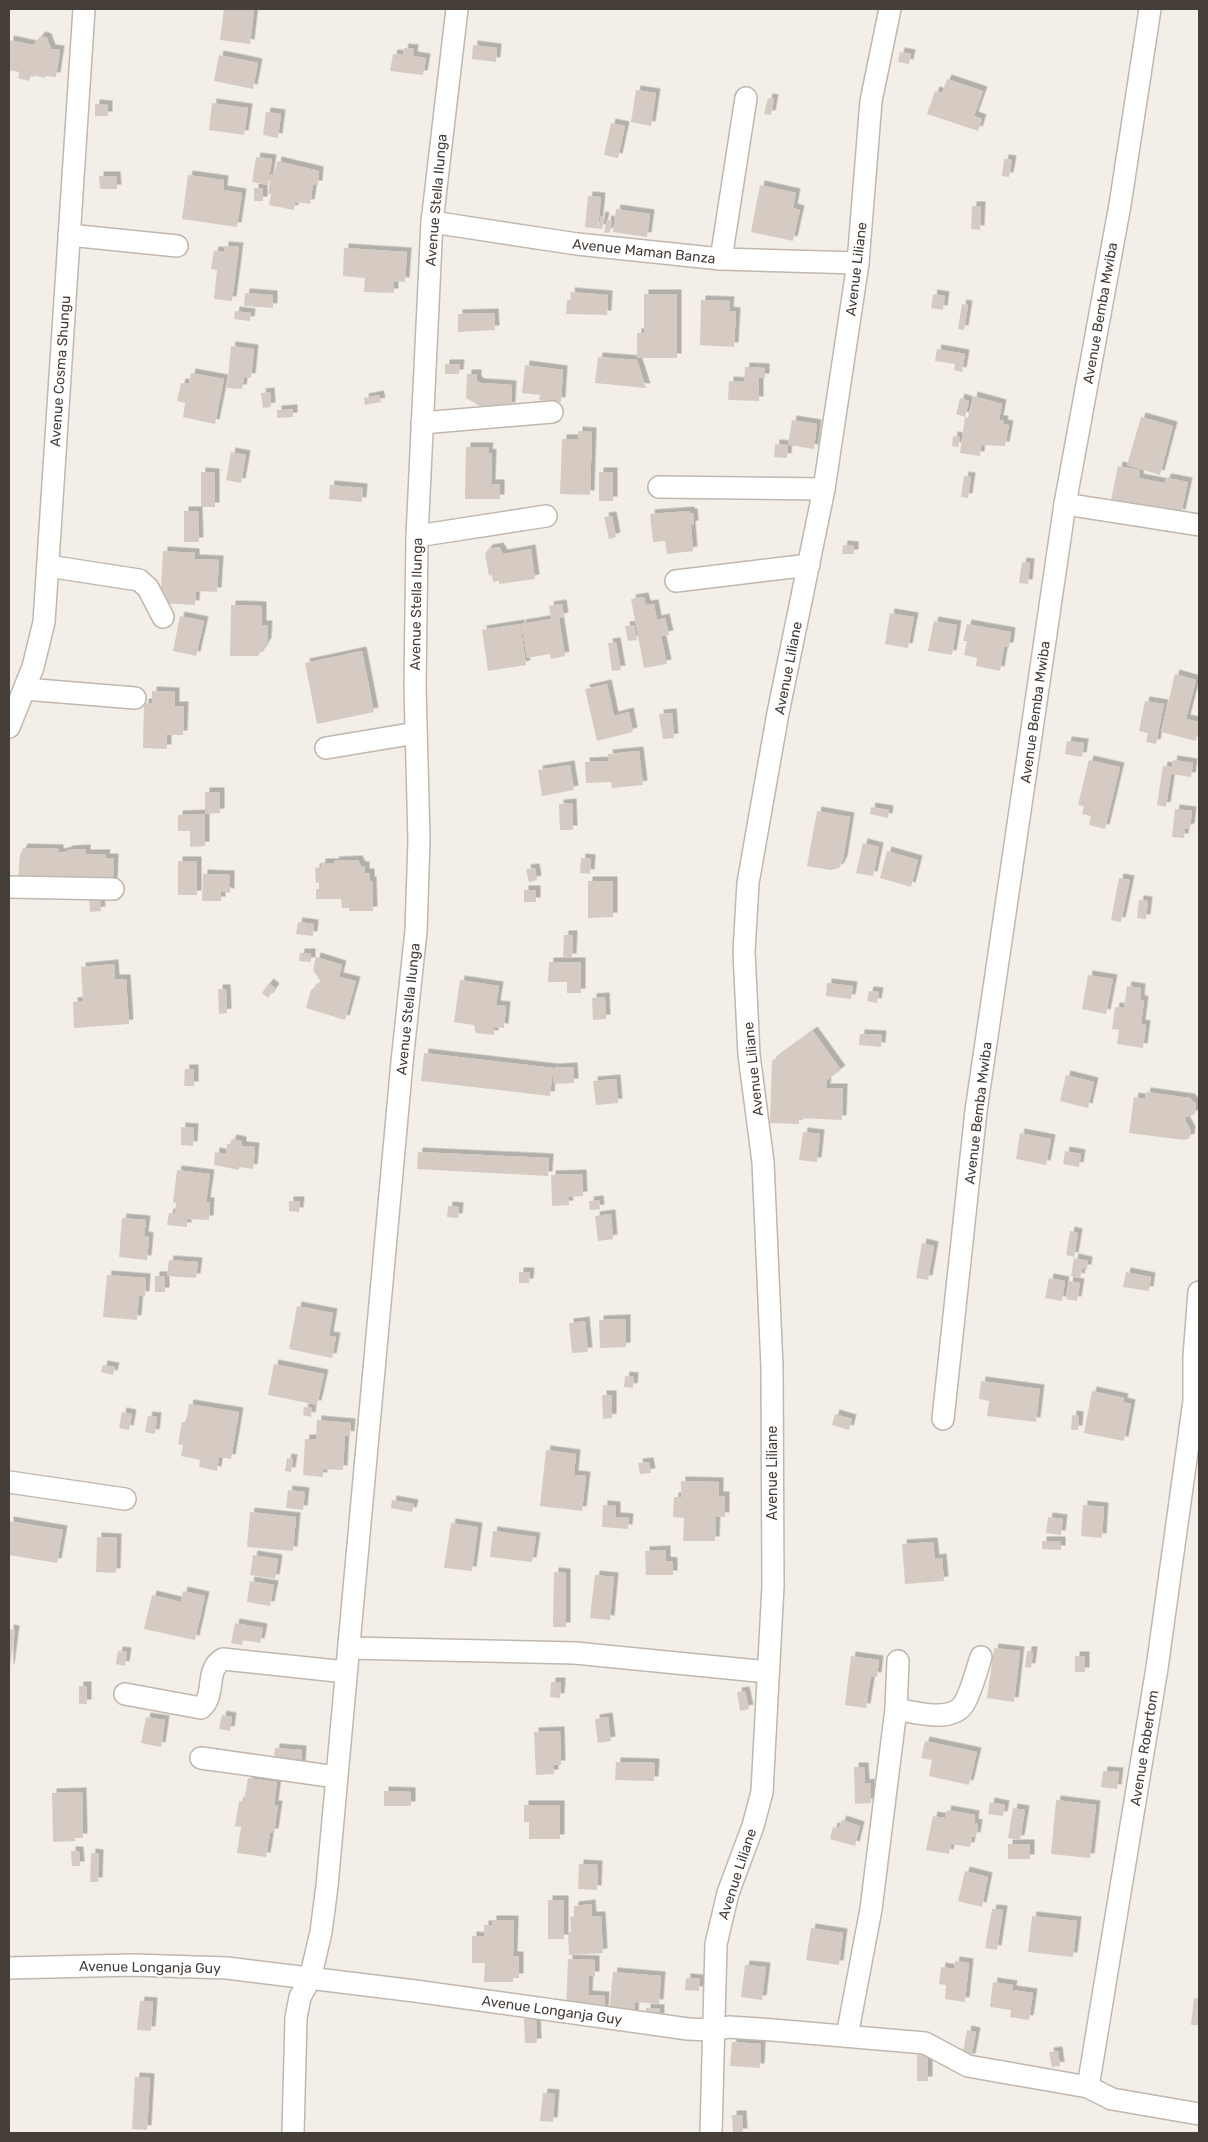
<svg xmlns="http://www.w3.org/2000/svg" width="1208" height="2142" viewBox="0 0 1208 2142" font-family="Rubik,sans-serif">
<defs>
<filter id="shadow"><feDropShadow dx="4.5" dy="-4.5" stdDeviation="0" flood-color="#0004"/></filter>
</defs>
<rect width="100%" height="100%" fill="#f3eee8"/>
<g fill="#d6cbc2" filter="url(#shadow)">
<polygon points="224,9 254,10 250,44 220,40"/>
<polygon points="41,36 47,38 51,49 60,50 56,77 45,76 45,78 31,75 29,81 18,78 19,72 9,70 9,40 33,45"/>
<polygon points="473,45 497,48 496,62 472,59"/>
<polygon points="404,48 414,49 413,56 426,58 423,75 390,71 393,54 403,55"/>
<polygon points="900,52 911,54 909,64 898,62"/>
<polygon points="219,55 258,63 253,89 214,81"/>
<polygon points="947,79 983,91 974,116 982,119 978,131 927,114 935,91 942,93"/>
<polygon points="636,90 656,93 651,126 631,122"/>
<polygon points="768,98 774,99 771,115 764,114"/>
<polygon points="212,103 248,108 244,135 209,130"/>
<polygon points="95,104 108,105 108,116 95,116"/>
<polygon points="266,112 281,114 278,138 263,135"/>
<polygon points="611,123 625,126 618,158 604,155"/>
<polygon points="256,157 272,159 268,185 252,182"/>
<polygon points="1004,159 1012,160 1009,177 1002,176"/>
<polygon points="277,161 319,171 318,185 313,185 310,204 295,202 294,210 269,205 271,194 268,194 271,174 275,174"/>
<polygon points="188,175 224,180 223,190 242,193 237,227 182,219"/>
<polygon points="99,176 116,176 117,189 100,189"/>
<polygon points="760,185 796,193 793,208 800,210 793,241 751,232"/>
<rect x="254" y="188" width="9" height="13"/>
<polygon points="588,196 601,197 598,228 601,216 605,217 602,229 585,227"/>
<polygon points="972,206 981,206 980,230 971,229"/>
<polygon points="616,209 650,214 647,237 613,232"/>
<polygon points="607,220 612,221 610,232 604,233"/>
<polygon points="224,246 239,247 232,301 214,299 217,270 211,269 214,251 224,252"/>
<polygon points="344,248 407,252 405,282 394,281 394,293 364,292 365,278 343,276"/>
<polygon points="570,292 608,295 607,315 566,314 567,300 571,300"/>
<polygon points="245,293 273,295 273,308 244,306"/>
<polygon points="644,294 677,294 677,358 637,358 637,333 644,333"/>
<polygon points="933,294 945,296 943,310 931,308"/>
<polygon points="701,300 730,301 729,311 736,312 734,347 700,345"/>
<polygon points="962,304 968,305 964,330 958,329"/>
<polygon points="235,311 251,313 250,321 234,319"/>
<polygon points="494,313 495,330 458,332 458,314"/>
<polygon points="231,346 254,349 251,378 244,377 242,389 227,388"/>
<polygon points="937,349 965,354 962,372 954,370 955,364 935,361"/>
<polygon points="598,357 637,360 646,388 595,383"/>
<polygon points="445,364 460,364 459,374 445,374"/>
<polygon points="525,365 563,370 561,402 539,400 540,395 522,393"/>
<polygon points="745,367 765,368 765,378 759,378 759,401 728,400 729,381 744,382"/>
<polygon points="191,373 224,379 215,424 183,417 185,403 177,401 181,383 189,384"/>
<polygon points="467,374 477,374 477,381 481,383 512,385 511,407 480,406 466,398"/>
<polygon points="270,392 271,407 263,408 261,393"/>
<polygon points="379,395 381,402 365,405 364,398"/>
<polygon points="973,396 1002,404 999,420 1004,420 1003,424 1009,425 1005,446 981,445 980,456 960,453 965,417 970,418"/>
<polygon points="960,398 969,401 965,417 956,414"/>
<polygon points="293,409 293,417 277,418 277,410"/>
<polygon points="1141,417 1173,426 1160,475 1127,465"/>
<polygon points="792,420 817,424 814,449 788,445"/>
<polygon points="578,431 592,432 590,495 560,494 562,439 578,439"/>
<polygon points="953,436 960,437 958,447 952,446"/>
<polygon points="775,444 788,445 787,458 774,457"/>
<polygon points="466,447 489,447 488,453 492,454 491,484 500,484 500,499 465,499"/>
<polygon points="231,452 246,455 241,483 226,480"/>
<polygon points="1118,466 1140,470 1139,478 1164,483 1167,478 1188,482 1181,514 1111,500"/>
<polygon points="201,472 215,473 215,507 201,507"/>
<rect x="599" y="472" width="14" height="29"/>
<polygon points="964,476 971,477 968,498 961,497"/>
<polygon points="330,485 363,488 362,502 329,499"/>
<polygon points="184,511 198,511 199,542 184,542"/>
<polygon points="690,511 690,513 693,513 694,525 691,525 693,551 667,554 665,541 653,542 650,514"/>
<polygon points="612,516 616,537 609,539 604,517"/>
<polygon points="843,545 854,546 854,554 842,554"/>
<polygon points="499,547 503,554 531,549 535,579 499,584 499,581 493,582 492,575 489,576 485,554 488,549"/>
<polygon points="163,551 195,553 195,559 219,560 217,592 196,591 195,605 160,603"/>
<polygon points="1022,562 1030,563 1028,584 1019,583"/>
<polygon points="644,597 646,605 654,604 657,620 665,618 669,635 661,636 667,664 644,668 631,599"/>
<polygon points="562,604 564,617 559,618 565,656 551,659 550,654 527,658 521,624 551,619 549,606"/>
<polygon points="231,605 262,606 262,625 268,625 267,642 258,656 230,656"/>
<polygon points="890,613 914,617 908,648 885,644"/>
<polygon points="180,616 204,621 196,656 173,651"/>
<polygon points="934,621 957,625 952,655 928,651"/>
<polygon points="520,624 526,665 488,671 482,630"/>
<polygon points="967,624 1011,632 1009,647 1004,647 1000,671 976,666 977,658 964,655 967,641 963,641"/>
<polygon points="634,625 637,640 628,641 625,626"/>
<polygon points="616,642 621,670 612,671 608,643"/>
<polygon points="362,651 374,712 317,724 305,663"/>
<polygon points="1175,674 1196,680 1186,719 1199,722 1196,741 1161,732"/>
<polygon points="607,684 614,716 629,712 633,732 597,741 585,689"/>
<polygon points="152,691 175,692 175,706 184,706 183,735 167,735 167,749 143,748 144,703 152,703"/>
<polygon points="1145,701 1164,704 1156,744 1146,742 1148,733 1139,731"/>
<polygon points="672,713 674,738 663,739 659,714"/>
<polygon points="1067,741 1084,743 1082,757 1065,754"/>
<polygon points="639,751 643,785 612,788 611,782 586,783 585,762 609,761 608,754"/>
<polygon points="1089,760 1120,767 1105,829 1089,825 1091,816 1082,814 1084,806 1078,805"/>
<polygon points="1173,760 1193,763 1191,777 1171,774 1166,807 1157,805 1163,766 1172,767"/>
<polygon points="570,765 574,790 542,796 538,770"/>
<polygon points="205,792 220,792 220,813 205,814"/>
<polygon points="572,803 573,830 560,830 559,804"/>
<polygon points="871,807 889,810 888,818 870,814"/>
<polygon points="1175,809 1192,811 1190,828 1185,829 1184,838 1172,837"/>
<polygon points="817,811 850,817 843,860 839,868 830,870 807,866"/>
<polygon points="205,814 205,846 190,847 190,831 178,831 178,815"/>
<polygon points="863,843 879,847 873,876 856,873"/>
<polygon points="23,848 59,849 59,853 68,851 67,850 86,849 86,854 106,854 105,858 114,858 113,884 18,880 20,855"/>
<polygon points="887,851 918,860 911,887 880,878"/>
<polygon points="581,858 591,859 590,874 580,873"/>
<polygon points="358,860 361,866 365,866 365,873 370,873 370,881 372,881 373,911 349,911 349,908 342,908 341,899 316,899 316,889 319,889 319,883 316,883 315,868 321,867 321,863 335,863 334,861"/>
<rect x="178" y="861" width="19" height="34"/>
<polygon points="535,868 537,880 529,882 526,869"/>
<polygon points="203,874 230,875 230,893 221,891 221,901 202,901"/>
<polygon points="1119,878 1130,880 1121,922 1111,920"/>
<polygon points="588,881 613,881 613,917 588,918"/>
<rect x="524" y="890" width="12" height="12"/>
<polygon points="89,899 100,899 101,911 90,912"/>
<polygon points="1139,900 1148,901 1146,919 1137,918"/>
<polygon points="298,922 314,924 313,936 296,934"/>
<polygon points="564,935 573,935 572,958 563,958"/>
<polygon points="300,953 311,953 311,962 299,961"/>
<polygon points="316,957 342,965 339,977 356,981 345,1020 306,1008 311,990 321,982 313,970"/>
<polygon points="549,962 581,962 581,993 567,993 567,982 548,982"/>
<polygon points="114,964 115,979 126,979 129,1024 74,1028 73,1002 83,1001 81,967"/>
<polygon points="1088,975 1113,979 1106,1014 1082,1009"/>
<polygon points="460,980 499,986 496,1005 506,1006 504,1028 494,1027 494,1035 476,1033 474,1025 454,1022"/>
<polygon points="269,983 275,988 268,998 262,993"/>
<polygon points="827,983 853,986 851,999 826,996"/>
<polygon points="1127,986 1141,988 1140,999 1144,1001 1141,1024 1146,1025 1143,1048 1117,1044 1119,1030 1112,1029 1115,1007 1124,1008"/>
<polygon points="218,989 226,989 227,1013 219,1014"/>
<polygon points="869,991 879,992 877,1003 867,1001"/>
<polygon points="605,997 606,1019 593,1020 592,998"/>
<polygon points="813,1031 841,1070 827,1080 826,1088 843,1088 842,1120 799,1118 799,1124 770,1123 772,1061"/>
<polygon points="860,1034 882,1035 881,1047 859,1045"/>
<polygon points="424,1053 553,1068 573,1067 574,1083 554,1084 553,1068 550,1096 421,1081"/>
<polygon points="185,1069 194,1069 194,1086 184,1086"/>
<polygon points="1066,1075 1094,1082 1088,1108 1060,1101"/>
<polygon points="616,1079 618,1103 596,1105 593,1081"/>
<polygon points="1146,1092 1190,1098 1196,1104 1195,1114 1186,1117 1186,1122 1191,1131 1190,1138 1184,1140 1129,1133 1134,1097 1145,1099"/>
<polygon points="181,1127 194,1128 193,1146 181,1145"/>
<polygon points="803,1132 820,1134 817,1162 799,1160"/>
<polygon points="1020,1133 1051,1139 1046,1165 1016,1159"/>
<polygon points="232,1139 242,1141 242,1146 255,1147 253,1169 239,1167 239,1170 214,1165 215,1152 226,1154 227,1144 230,1144"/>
<polygon points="1065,1151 1081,1154 1079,1167 1063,1164"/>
<polygon points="418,1152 549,1158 548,1176 417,1169"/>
<polygon points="177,1170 210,1174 206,1202 210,1202 209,1220 187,1219 187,1227 167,1225 169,1213 175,1213 176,1203 173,1202"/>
<polygon points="582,1174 583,1196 568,1197 569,1205 552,1206 551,1175"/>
<polygon points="599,1200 600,1209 590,1210 589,1201"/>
<polygon points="289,1201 300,1201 299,1212 289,1211"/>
<polygon points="448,1206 459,1207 458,1218 447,1217"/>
<polygon points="611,1214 613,1239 598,1241 595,1216"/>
<polygon points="122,1218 146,1220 144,1236 149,1237 147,1260 119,1257"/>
<polygon points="1070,1231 1078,1233 1074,1257 1066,1255"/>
<polygon points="922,1243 934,1246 928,1280 916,1278"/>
<polygon points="1074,1258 1088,1261 1087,1269 1082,1269 1080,1278 1071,1276"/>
<polygon points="169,1260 198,1262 196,1278 167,1276"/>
<polygon points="519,1272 530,1272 529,1283 519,1283"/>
<polygon points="1126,1272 1151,1277 1149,1291 1123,1287"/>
<polygon points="107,1275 146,1278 145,1296 139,1295 137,1320 103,1317"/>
<rect x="155" y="1276" width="10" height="16"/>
<polygon points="1049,1278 1065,1281 1062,1301 1045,1298"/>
<polygon points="1069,1281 1080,1283 1077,1301 1066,1299"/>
<polygon points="297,1306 333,1313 329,1336 336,1337 332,1358 289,1349"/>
<polygon points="626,1319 626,1347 600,1348 599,1320"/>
<polygon points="585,1321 588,1352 572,1353 569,1323"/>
<polygon points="274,1364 324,1374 317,1405 268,1395"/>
<polygon points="103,1365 115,1367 113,1375 101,1372"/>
<polygon points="625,1376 634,1377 633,1388 624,1387"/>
<polygon points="981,1381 1040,1389 1036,1422 987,1416 989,1401 979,1399"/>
<polygon points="1092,1391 1124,1398 1123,1402 1131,1404 1124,1441 1084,1433"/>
<polygon points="602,1395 612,1395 612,1418 603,1419"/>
<polygon points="189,1404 239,1412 231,1459 219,1457 217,1471 199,1467 200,1460 181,1456 183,1445 178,1444 182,1422 186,1422"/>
<polygon points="304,1407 312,1408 311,1417 303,1415"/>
<polygon points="122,1412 132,1414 129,1430 119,1428"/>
<polygon points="835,1414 852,1419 849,1430 832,1425"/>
<polygon points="1072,1415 1079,1416 1078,1430 1071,1430"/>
<polygon points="148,1416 157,1417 155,1434 145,1432"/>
<polygon points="317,1420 351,1423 350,1436 345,1435 343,1470 323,1469 323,1477 303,1475 305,1439 316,1439"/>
<polygon points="546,1450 576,1454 574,1475 586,1476 582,1511 540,1506"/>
<polygon points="287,1458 293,1459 291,1472 285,1471"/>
<polygon points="649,1462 651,1473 640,1474 638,1463"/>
<polygon points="681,1481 719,1482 719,1496 725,1496 725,1517 716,1516 715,1541 683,1541 684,1518 673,1517 674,1497 681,1497"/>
<polygon points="288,1490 305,1492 303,1510 286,1508"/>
<polygon points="392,1500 414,1504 412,1512 391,1508"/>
<polygon points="603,1505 616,1506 616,1517 629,1518 628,1529 602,1527"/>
<polygon points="1083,1505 1104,1507 1102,1538 1081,1536"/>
<polygon points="250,1512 296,1517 293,1551 247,1547"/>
<polygon points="1048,1517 1063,1519 1061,1535 1046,1533"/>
<polygon points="9,1521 63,1530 57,1563 9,1555"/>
<polygon points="451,1523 478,1527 472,1571 444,1568"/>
<polygon points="493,1531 536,1537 532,1562 490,1557"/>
<polygon points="97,1537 117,1538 116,1573 96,1572"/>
<polygon points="1042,1541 1061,1541 1061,1550 1042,1549"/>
<polygon points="933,1542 935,1559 942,1558 944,1581 905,1584 902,1544"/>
<polygon points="666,1550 666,1561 673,1562 673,1575 646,1575 645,1551"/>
<polygon points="253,1555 278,1559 275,1579 250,1575"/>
<polygon points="554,1572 566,1573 566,1627 553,1627"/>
<polygon points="595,1575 614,1577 610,1620 590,1618"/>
<polygon points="250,1581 274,1585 270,1606 247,1602"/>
<polygon points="183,1591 205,1596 195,1640 144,1629 152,1595 181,1602"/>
<polygon points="235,1623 263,1628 260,1643 243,1640 242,1645 231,1643"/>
<polygon points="9,1629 15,1630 10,1668 9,1668"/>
<polygon points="994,1648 1020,1651 1014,1702 987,1698"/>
<polygon points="118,1651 127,1652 125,1666 116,1664"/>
<polygon points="1027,1651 1033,1651 1031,1668 1025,1667"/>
<polygon points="851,1656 879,1660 877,1677 871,1676 866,1708 845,1705"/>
<rect x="1075" y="1656" width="10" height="16"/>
<polygon points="551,1682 561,1682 560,1698 550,1697"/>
<rect x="79" y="1686" width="8" height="18"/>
<polygon points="745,1691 749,1709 740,1711 737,1692"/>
<polygon points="222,1715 232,1717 230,1731 219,1729"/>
<polygon points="146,1717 165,1720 161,1747 141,1743"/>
<polygon points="608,1717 611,1741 598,1743 595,1719"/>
<polygon points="560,1731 561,1765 554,1765 554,1774 536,1775 534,1732"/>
<polygon points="925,1741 977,1752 969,1785 929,1776 932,1760 921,1758"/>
<polygon points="275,1748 302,1750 301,1769 273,1767"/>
<polygon points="616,1762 655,1763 654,1781 615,1780"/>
<polygon points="854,1767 864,1767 865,1784 870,1783 871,1803 855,1804"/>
<polygon points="1103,1771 1119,1772 1117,1789 1101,1787"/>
<polygon points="248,1778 277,1782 274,1805 278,1805 274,1833 270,1833 266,1857 237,1853 241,1827 235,1826 239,1801 244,1802"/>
<polygon points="384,1791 411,1792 411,1806 384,1806"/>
<polygon points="82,1792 83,1838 75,1838 75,1841 53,1842 52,1793"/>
<polygon points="1056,1800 1096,1805 1090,1858 1051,1854"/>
<polygon points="990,1802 1005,1805 1003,1816 988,1814"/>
<polygon points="524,1805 560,1805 560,1839 529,1839 529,1822 524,1822"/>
<polygon points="1013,1808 1025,1810 1020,1840 1008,1838"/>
<polygon points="947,1810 975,1815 974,1823 978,1824 976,1837 972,1836 970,1847 951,1844 949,1854 926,1850 933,1816 945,1818"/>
<polygon points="842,1820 860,1826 855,1846 830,1839 833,1827 839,1828"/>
<rect x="1008" y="1844" width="22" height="15"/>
<polygon points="71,1851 79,1851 80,1866 72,1866"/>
<polygon points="91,1853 99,1854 98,1882 90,1882"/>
<polygon points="579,1864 598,1865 597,1890 578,1889"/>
<polygon points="965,1871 988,1877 982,1907 958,1901"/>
<rect x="548" y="1900" width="16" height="39"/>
<polygon points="591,1904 592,1916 601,1916 603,1953 569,1955 568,1932 571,1932 570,1917 574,1916 574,1906"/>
<polygon points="992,1909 1003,1910 997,1950 985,1948"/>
<polygon points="1032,1916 1077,1921 1073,1957 1028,1952"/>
<polygon points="492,1920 514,1920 513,1956 519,1956 519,1978 513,1978 513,1982 484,1982 485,1963 472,1963 472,1936 484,1937 484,1925 492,1925"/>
<polygon points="811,1928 843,1933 839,1965 806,1960"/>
<polygon points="568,1959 595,1960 595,1976 589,1976 588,1995 605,1996 604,2012 566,2010"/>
<polygon points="955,1961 969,1963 965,2002 945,1999 946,1985 939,1984 941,1967 954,1969"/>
<polygon points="745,1965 766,1967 762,2000 741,1997"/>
<polygon points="613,1972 661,1976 659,2004 635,2002 634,2016 609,2014"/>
<polygon points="686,1978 700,1979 699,1991 685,1990"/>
<polygon points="993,1982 1013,1985 1012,1990 1033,1993 1029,2020 1010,2017 1011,2010 990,2007"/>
<polygon points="1194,1998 1199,1999 1199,2025 1191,2025"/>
<polygon points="140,2001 153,2002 151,2031 137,2030"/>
<polygon points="646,2008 660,2009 660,2018 646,2017"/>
<polygon points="524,2019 536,2019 537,2043 525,2043"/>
<polygon points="967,2030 976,2032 971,2058 962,2057"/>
<polygon points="732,2042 761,2044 760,2068 730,2066"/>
<polygon points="1058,2051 1060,2066 1052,2067 1049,2052"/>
<rect x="917" y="2055" width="11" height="26"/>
<polygon points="135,2077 150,2078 147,2130 132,2129"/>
<polygon points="543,2093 555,2094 553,2122 540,2121"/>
<polygon points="732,2115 742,2115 743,2133 733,2133"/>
</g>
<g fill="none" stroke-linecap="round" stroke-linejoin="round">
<g stroke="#c0b7af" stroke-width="24">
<g id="minor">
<polyline points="432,222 577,244 721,259 858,263"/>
<polyline points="69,235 177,246"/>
<polyline points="721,259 746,98"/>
<polyline points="422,423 552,412"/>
<polyline points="659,487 824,489"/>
<polyline points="1065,504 1199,525"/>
<polyline points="417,536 546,516"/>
<polyline points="48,566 139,580 148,588 163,617"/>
<polyline points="676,581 809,565"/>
<polyline points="25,689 135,698"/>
<polyline points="9,727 33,667 44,622 84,9"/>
<polyline points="326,748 416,733"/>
<polyline points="9,887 113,889"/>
<polyline points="1199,1292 1194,1357 1194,1401 1157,1668 1088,2087 1112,2099 1199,2114"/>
<polyline points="943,1419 976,1111 1065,504 1120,205 1150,9"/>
<polyline points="9,1482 125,1499"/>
<polyline points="349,1648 575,1653 768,1672"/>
<path d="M125,1694L201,1708C217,1694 204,1670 223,1659L346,1672"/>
<path d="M896,1709C915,1712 950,1723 963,1705C970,1696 977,1669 981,1657"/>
<polyline points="201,1758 336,1777"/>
<polyline points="9,1968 133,1965 227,1968 415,1991 688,2029 713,2030 729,2027 773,2030 925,2043 968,2066 1088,2087"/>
<polyline points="847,2036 871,1909 896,1709 898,1661"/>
<polyline points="293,2133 296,2018 300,1997 310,1979 321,1932 327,1886 402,1062 416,931 419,840 415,687 417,536 432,222 457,9"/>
<polyline points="711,2133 716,1944 728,1893 753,1826 762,1792 773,1586 772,1367 763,1162 749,1055 744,952 748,883 778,713 824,489 858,263 871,101 890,9"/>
</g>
</g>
<use href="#minor" stroke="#fff" stroke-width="21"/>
</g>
<g text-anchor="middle" stroke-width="4.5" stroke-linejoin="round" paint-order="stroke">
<g font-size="14" fill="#463e38" stroke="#fff">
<text transform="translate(436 200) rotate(-85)" y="5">Avenue Stella Ilunga</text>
<text transform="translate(644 251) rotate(6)" y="5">Avenue Maman Banza</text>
<text transform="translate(856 269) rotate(-83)" y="5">Avenue Liliane</text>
<text transform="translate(1100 313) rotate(-80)" y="5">Avenue Bemba Mwiba</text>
<text transform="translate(60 371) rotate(-86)" y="5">Avenue Cosma Shungu</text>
<text transform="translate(416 604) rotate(-89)" y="5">Avenue Stella Ilunga</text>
<text transform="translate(788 668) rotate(-79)" y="5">Avenue Liliane</text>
<text transform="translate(1035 712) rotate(-82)" y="5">Avenue Bemba Mwiba</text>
<text transform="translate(408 1009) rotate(-84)" y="5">Avenue Stella Ilunga</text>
<text transform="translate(753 1069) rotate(-96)" y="5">Avenue Liliane</text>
<text transform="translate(978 1113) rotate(-83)" y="5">Avenue Bemba Mwiba</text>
<text transform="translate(772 1473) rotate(-90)" y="5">Avenue Liliane</text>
<text transform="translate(1144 1748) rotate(-81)" y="5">Avenue Robertom</text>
<text transform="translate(737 1874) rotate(-72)" y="5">Avenue Liliane</text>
<text transform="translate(150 1967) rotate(1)" y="5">Avenue Longanja Guy</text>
<text transform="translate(552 2010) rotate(8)" y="5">Avenue Longanja Guy</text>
</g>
</g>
<rect width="1208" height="2142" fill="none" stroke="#463e38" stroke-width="20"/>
</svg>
